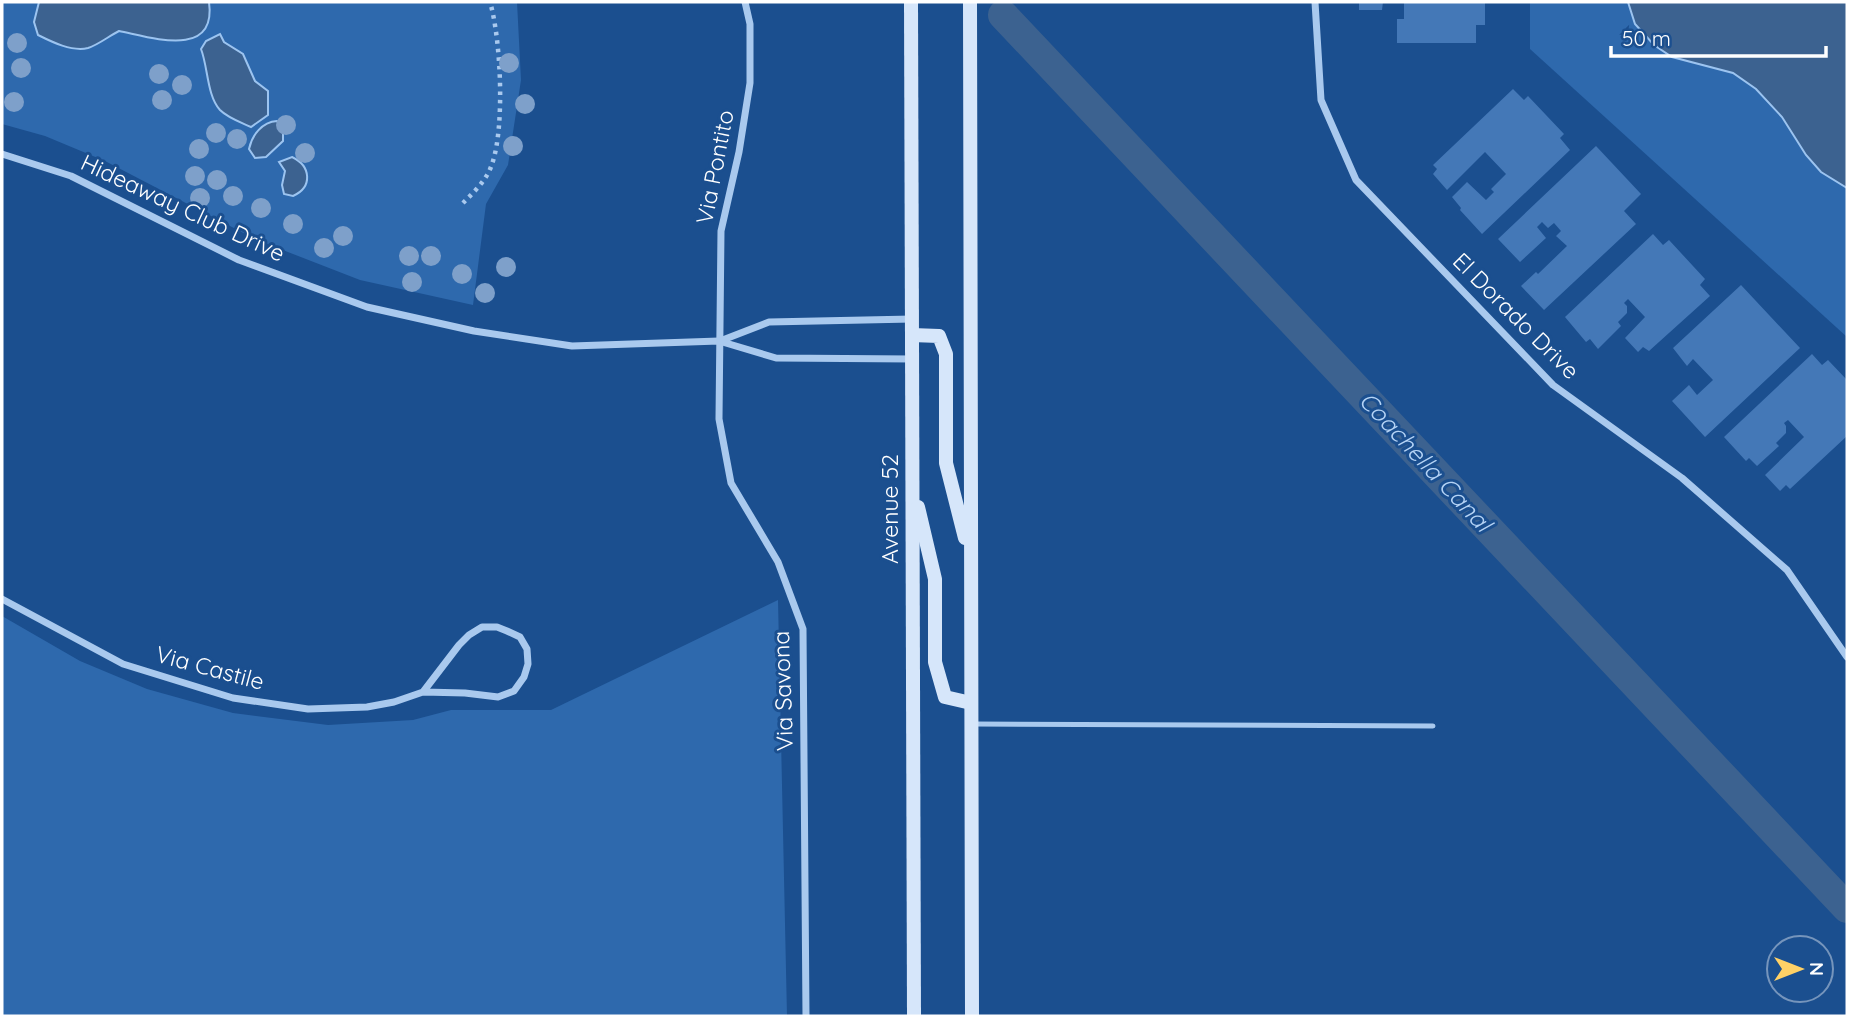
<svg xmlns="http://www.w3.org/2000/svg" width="1849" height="1018" viewBox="0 0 1849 1018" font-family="Quicksand,sans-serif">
<rect width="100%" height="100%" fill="#1b4f8f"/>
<g fill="#2e69ad">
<polygon points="2,2 517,2 521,80 508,165 486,204 473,305 360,280 257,240 105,161 45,136 2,124"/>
<polygon points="1530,2 1847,2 1847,337 1530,49"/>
<polygon points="778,600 787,1016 2,1016 2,616 80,661 147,689 233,713 328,725 413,720 451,710 551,710"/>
</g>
<g fill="#3c6290" stroke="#9cc4f0" stroke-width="2">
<path d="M39,2H209C217,60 150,37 119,31C109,36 98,45 88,48C72,52 52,42 38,35L34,22Z"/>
<polygon points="1628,2 1847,2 1847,188 1821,172 1806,155 1782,117 1756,89 1733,73 1672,57 1654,45 1635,24"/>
<path d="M220,34L224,42L243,54L255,81L268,91V115L251,127C240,122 228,118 220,110C207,96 208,67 201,49L206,41Z"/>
<path d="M277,121L283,131V141L266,157L255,158L249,149C252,135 262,122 277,121Z"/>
<path d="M292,157C311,166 313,187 293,196L284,194L282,185L285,171L279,162Z"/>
</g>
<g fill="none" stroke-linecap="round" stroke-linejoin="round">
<polyline stroke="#3c6290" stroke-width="30" points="1003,15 1847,908"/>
</g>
<g fill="#4478b7">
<polygon points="1359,2 1383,2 1382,10 1359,10"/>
<polygon points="1404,2 1485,2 1485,25 1476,25 1476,43 1397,43 1397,19 1404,19"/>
<polygon points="1513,89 1524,100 1528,96 1564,134 1560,138 1570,150 1482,234 1460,210 1461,208 1452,197 1467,182 1486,200 1494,192 1491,189 1506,174 1485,152 1447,190 1433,174 1437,169 1433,165"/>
<polygon points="1596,146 1641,194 1624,211 1636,224 1544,310 1521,286 1536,272 1538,274 1567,246 1556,236 1561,231 1554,223 1548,228 1542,222 1537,227 1546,238 1520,262 1498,239"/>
<polygon points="1653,234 1663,245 1669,240 1705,279 1700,285 1710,296 1649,351 1643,347 1638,352 1625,338 1645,317 1628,299 1624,303 1627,306 1627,313 1618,322 1621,326 1598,349 1590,339 1586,342 1565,317"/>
<polygon points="1741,285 1800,348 1705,437 1672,401 1689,385 1697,395 1713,380 1693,359 1687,366 1673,348"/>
<polygon points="1812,354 1822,365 1828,360 1847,380 1847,436 1790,489 1786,485 1780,491 1765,475 1804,437 1788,420 1784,423 1786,426 1786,433 1776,443 1779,446 1757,466 1749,458 1746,461 1724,437"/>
</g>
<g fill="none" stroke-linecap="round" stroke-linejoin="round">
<path stroke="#a9c9ee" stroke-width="4.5" stroke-dasharray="3.5 5" stroke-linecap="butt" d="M463,203C474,192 487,180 492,164C505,128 501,39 490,2"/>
<polyline stroke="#a9c9ee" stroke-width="5" points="974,724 1433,726"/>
<g stroke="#a9c9ee" stroke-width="7">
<polyline points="745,2 750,24 750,83 739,152 721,231 719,419 731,483 778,562 803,629 806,1016"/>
<polyline points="1315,2 1321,100 1356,180 1553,385 1682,478 1787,570 1847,657"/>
<polyline points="2,154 71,176 239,260 367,307 474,331 572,346 719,341 776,358 912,359"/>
<polyline points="720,341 769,322 912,319"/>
<polyline points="2,599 123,664 233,698 308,709 367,707 394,702 423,692 465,693 498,697 514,691 524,677 528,664 527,649 520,637 507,631 497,627 482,627 469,635 459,645 423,692"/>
</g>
<g stroke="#d6e6fa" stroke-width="14">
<polyline points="911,2 914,1016"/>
<polyline points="970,2 972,1016"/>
<polyline points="912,335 939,336 946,354 946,463 965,538"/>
<polyline points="918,507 935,579 935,662 945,697 971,703"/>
</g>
</g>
<g fill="#7ea0ca">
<circle cx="17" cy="43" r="10"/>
<circle cx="509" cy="63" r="10"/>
<circle cx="21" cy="68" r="10"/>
<circle cx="159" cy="74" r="10"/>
<circle cx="182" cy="85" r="10"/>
<circle cx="162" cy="100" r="10"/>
<circle cx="14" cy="102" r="10"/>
<circle cx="525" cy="104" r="10"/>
<circle cx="286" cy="125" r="10"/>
<circle cx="216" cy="133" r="10"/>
<circle cx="237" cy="139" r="10"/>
<circle cx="513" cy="146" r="10"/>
<circle cx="199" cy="149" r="10"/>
<circle cx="305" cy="153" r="10"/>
<circle cx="195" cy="176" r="10"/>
<circle cx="217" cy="180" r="10"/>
<circle cx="233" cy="196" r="10"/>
<circle cx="200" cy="198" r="10"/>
<circle cx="261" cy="208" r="10"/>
<circle cx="293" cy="224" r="10"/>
<circle cx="343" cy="236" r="10"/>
<circle cx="324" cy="248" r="10"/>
<circle cx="409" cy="256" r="10"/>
<circle cx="431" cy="256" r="10"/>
<circle cx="506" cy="267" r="10"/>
<circle cx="462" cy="274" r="10"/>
<circle cx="412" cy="282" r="10"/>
<circle cx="485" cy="293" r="10"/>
</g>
<g text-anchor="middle" stroke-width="6" stroke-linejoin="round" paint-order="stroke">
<g font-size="23" fill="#fff" stroke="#1b4f8f">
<text transform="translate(715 167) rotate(-79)" y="8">Via Pontito</text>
<text transform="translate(183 208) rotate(25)" y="8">Hideaway Club Drive</text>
<text transform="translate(1516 316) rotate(45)" y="8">El Dorado Drive</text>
<text transform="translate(890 509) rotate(-90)" y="8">Avenue 52</text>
<text transform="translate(210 668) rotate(15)" y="8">Via Castile</text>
<text transform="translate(783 691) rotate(-92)" y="8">Via Savona</text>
</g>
<g font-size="24" font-style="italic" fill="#b5d3f5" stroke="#1b4f8f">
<text transform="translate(1425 462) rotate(47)" y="8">Coachella Canal</text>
</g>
</g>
<rect width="1849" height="1018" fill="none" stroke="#ffffff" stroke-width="7"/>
<g transform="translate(1800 969) rotate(90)"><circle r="33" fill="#1b4f8f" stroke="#7695bc" stroke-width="2"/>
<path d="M0-5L12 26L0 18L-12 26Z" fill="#ffd166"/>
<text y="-10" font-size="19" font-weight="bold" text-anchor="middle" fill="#ffffff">N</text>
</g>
<path d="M1611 46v10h215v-10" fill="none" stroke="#ffffff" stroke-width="3.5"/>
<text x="1622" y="46" font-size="21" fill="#ffffff" stroke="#1b4f8f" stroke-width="5" paint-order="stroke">50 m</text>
</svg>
